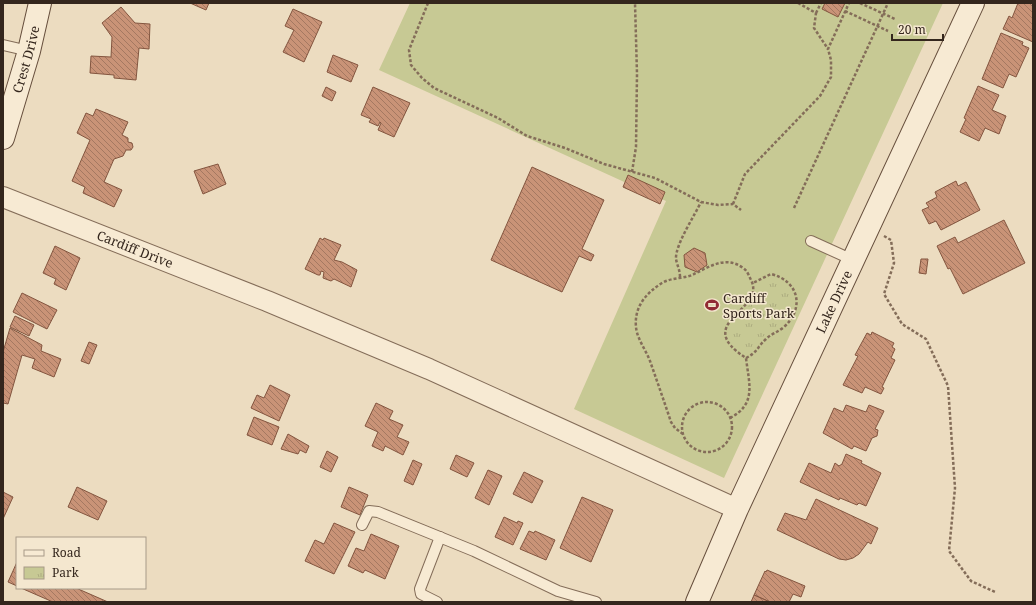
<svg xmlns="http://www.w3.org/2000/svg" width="1036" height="605" viewBox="0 0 1036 605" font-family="'Noto Serif',serif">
<defs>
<pattern id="park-tufts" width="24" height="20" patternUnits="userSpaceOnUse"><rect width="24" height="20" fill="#c7c994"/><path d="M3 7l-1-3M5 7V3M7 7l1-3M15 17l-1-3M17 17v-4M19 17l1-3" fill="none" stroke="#acac7f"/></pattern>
<pattern id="building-back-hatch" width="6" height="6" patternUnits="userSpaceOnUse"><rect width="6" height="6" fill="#c99377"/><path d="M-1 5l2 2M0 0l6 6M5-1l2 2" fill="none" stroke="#a47861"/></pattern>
</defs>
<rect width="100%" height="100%" fill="#ecdcc0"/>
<polygon fill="#c7c994" points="410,3 943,3 724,478 574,409 666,201 379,70"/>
<path fill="url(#park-tufts)" d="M771,278C795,283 800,305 784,323C779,328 771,330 766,334C760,339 757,346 751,350C737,349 720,337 731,322C735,316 743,313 747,308C756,296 754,281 771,278Z"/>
<g fill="url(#building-back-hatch)" stroke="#83553f">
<polygon points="190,3 209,3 206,10"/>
<polygon points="825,3 845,3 838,17 822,9"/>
<polygon points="1018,3 1033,3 1033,42 1003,29 1009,16 1012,18"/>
<polygon points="121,7 135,23 150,24 149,49 139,48 136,80 114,78 114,75 90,73 91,56 111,57 112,37 102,23"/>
<polygon points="293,9 322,22 304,62 283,52 294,30 285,26"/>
<polygon points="1001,33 1023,42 1022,45 1029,48 1016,77 1009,74 1003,88 982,79"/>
<polygon points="333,55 358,65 351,82 327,72"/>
<polygon points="978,86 999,95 992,110 1006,116 999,134 985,128 979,141 960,132 966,119 964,118"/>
<polygon points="326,87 336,92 332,101 322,96"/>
<polygon points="373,87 410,103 394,137 378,130 381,123 380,122 378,126 369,122 371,119 361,115"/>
<polygon points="96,109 128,122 122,135 128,138 128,142 132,143 133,147 131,150 126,150 123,156 114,159 104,182 122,190 114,207 83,193 85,187 72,181 90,140 77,133 86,113 93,116"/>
<polygon points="218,164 226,184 203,194 194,171"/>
<polygon points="532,167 604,200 582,249 594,255 591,261 579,256 562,292 491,260"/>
<polygon points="628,175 665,192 660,204 623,187"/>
<polygon points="956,181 958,186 966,182 980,210 941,230 936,221 929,224 922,210 929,207 926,203 937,197 935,192"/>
<polygon points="1004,220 1025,263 963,294 950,268 948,269 937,246 955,237 958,243"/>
<polygon points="320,238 323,240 324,238 341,245 334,260 342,262 357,270 351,287 334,279 331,281 323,278 324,272 321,271 320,275 318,275 305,269"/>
<polygon points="55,246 80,258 66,290 54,284 56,279 43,273"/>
<polygon points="694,248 705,253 707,265 697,272 685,267 684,255"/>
<polygon points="921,259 928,259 926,274 919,273"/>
<polygon points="22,293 57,310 47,329 13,312"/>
<polygon points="15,316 34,325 29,336 10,327"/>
<polygon points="10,328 42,345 41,351 61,359 54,377 32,368 35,359 22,355 8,404 3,403 3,352"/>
<polygon points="872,332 894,343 892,347 895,349 891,358 895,360 882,387 884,388 881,394 865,387 862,393 843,385 858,356 855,355 867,333 871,335"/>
<polygon points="89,342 97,345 89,364 81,361"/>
<polygon points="270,385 290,395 279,421 251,408 257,395 264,398"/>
<polygon points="376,403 393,411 389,419 403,425 397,437 409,442 403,455 385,446 383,451 372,446 378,432 365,426"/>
<polygon points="846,405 866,412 869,405 884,411 875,429 878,430 877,436 872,438 866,451 854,446 852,449 823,433 834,408 843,412"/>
<polygon points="254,417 279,427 272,445 247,435"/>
<polygon points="288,434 309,446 306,453 300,450 298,454 281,449"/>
<polygon points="327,451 338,457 331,472 320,467"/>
<polygon points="846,454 862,461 861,463 881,473 866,506 859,503 857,505 840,498 839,500 800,482 809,463 831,473 835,463 839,466 842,464"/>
<polygon points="456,455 474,463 467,477 450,469"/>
<polygon points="413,460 422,464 413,485 404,481"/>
<polygon points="488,470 502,476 489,505 475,498"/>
<polygon points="524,472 543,481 532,503 513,494"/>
<polygon points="77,487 107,501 98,520 68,507"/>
<polygon points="349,487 368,495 360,515 341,507"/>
<polygon points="3,492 13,497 3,519"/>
<polygon points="582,497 613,510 591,562 560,548"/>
<polygon points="816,499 878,528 871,544 868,542 859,554 853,558 846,560 839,559 777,530 785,513 806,520"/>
<polygon points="504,517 517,523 518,521 523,523 513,545 495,537"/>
<polygon points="334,523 355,532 334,574 305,561 315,540 324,544"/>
<polygon points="529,531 534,533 535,531 555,540 546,560 520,549"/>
<polygon points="371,534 399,546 385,579 365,570 363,573 348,566 356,548 364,551"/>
<polygon points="17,562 17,586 8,582"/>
<polygon points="767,570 805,586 801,597 793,594 789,602 770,602 754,595 765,571 766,572"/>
<polygon points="21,588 76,588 108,602 53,602"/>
<polygon points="754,595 770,602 751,602"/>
</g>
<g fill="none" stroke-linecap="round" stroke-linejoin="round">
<g stroke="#846d59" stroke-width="12">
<g id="lane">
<polyline points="3,45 29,51"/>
<polyline points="811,241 853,260"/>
<polyline points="362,525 369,511 378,512 474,551 558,591 596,602"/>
<polyline points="437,602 421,594 420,589 440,537"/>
</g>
</g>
<g stroke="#846d59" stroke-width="22">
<g id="street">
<path id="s1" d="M3,197L267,301L429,369L737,509"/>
</g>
</g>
<g stroke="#664e3c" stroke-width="24">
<g id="secondary">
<path id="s2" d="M3,138L29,51L40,3"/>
<path id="s3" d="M697,602L737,509L973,3"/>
</g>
</g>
<g stroke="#846d59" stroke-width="2.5" stroke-dasharray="3 2" stroke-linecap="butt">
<polyline points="428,3 409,50 411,65 422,78 434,88 498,118 527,136 565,148 604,164 655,178 701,202 718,205 733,204 741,210"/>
<polyline points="798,3 816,13 814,28 828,49"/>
<polyline points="860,3 895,19"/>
<polyline points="845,11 888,31"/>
<polyline points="816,13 821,3"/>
<polyline points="632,172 636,147 637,74 635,3"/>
<polyline points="733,204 745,174 820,96 831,77 831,60 828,49 849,3"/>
<polyline points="794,208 888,3"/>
<polyline points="884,236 891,240 894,263 884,294 902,324 926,339 948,386 955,488 949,551 971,581 995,592"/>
<path d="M680,277C680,270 677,265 676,259C675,245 695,215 701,202"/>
<path d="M746,358C758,352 757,347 766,339C771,334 778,332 784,327C805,308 799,281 771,274L753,283"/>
<circle cx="707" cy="427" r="25"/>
<path d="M683,434L675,428L671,422C664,401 657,381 650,361C646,350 637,339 636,327C634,307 646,293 662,283C672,277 685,279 694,274C709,267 726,255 743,268C747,270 749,276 751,280C767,311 690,322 746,358C749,384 757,404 730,418"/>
</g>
<use href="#lane" stroke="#f7ead3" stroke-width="10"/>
<use href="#street" stroke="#f7ead3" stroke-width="20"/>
<use href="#secondary" stroke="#f7ead3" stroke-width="22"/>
</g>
<defs>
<g id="stadium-bare" transform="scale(1.08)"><path d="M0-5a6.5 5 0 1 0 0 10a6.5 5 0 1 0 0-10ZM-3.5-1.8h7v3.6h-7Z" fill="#912b33" stroke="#f4e7cf" stroke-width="2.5" paint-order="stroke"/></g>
</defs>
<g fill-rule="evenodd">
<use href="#stadium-bare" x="712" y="305"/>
</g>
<g text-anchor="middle" stroke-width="3" stroke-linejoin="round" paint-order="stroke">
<g font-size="13" fill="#34261d" stroke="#f4e7cf">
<text dy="5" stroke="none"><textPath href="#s2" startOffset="82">Crest Drive</textPath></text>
<text dy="5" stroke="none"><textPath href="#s1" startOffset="142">Cardiff Drive</textPath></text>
<text dy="5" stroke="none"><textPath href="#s3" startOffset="330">Lake Drive</textPath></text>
</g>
<g font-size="13" fill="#34261d" stroke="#f4e7cf" text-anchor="start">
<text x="723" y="303">Cardiff<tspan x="723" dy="15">Sports Park</tspan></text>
</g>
</g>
<rect width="1036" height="605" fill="none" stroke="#34261d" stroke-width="8"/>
<rect x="16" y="537" width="130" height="52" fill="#f4e7cf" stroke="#a79a88"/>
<rect x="24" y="550" width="20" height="6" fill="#f7ead3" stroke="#a79a88"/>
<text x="52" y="557" font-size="12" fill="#34261d">Road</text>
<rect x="24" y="567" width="20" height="12" fill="url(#park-tufts)" stroke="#a79a88"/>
<text x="52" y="577" font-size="12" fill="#34261d">Park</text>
<path d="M892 34v6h51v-6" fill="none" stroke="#34261d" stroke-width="2"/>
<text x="898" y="34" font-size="12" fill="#34261d" stroke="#f4e7cf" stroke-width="3" paint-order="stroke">20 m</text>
</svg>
